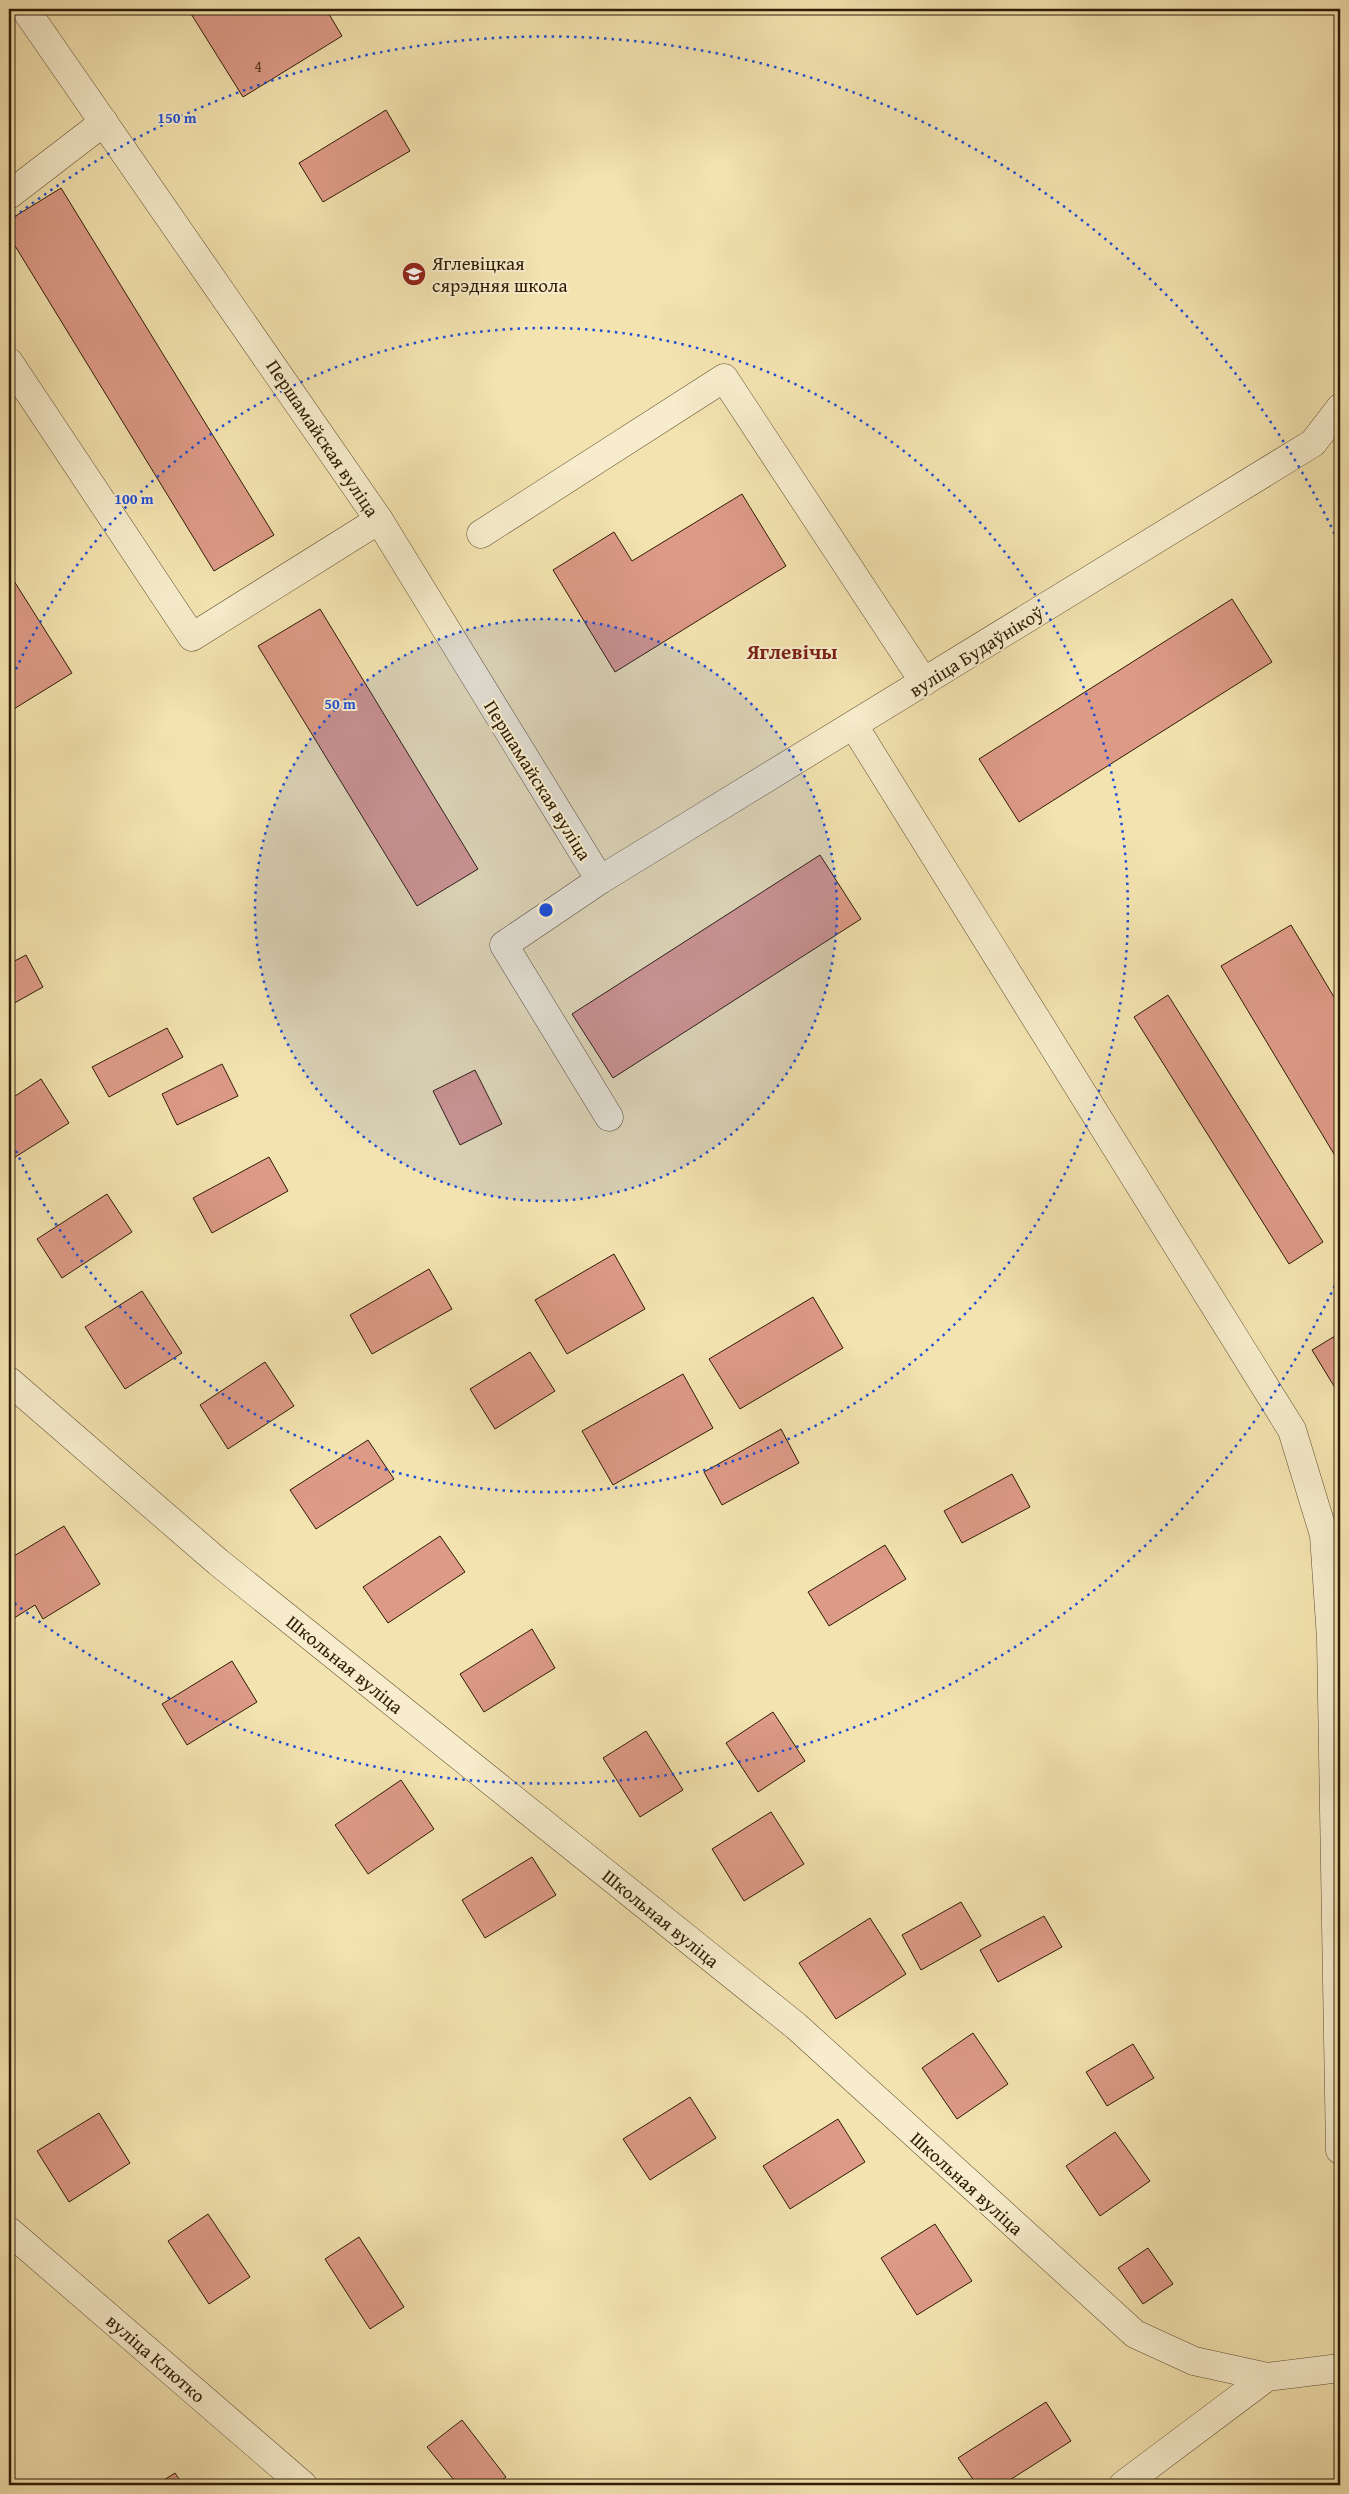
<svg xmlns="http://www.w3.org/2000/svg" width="1349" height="2494" viewBox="0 0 1349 2494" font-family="'Gentium Book Plus',serif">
<rect width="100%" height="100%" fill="#f3e3b0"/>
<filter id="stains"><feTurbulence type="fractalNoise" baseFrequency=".004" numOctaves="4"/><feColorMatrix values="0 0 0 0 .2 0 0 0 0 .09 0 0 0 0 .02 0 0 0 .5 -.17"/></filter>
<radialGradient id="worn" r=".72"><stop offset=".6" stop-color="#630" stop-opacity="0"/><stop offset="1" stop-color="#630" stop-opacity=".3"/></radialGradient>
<g fill="#dd9a87" stroke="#2f1c04">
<polygon points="188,9 326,9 342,36 243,97"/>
<polygon points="386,110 410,151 323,202 299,163"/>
<polygon points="61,188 274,535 214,571 9,236 9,220"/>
<polygon points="742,494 786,566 615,672 553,570 614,532 632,561"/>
<polygon points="9,573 72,673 9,712"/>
<polygon points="1232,599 1272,662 1019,822 979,759"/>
<polygon points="320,609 478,869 417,906 258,646"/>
<polygon points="820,855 861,919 613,1078 572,1014"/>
<polygon points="1291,925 1340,1007 1340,1164 1221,966"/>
<polygon points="26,955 43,987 9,1006 9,964"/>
<polygon points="1168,995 1323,1242 1289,1264 1134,1017"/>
<polygon points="167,1028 183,1057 109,1097 92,1067"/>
<polygon points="222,1064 238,1096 177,1125 162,1094"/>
<polygon points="475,1070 502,1124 460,1145 433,1091"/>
<polygon points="41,1079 69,1123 9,1161 9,1100"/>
<polygon points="269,1157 288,1191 212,1233 193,1198"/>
<polygon points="107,1194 132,1232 62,1278 37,1239"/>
<polygon points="614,1254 645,1309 567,1354 535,1300"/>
<polygon points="429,1269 452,1309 372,1354 350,1315"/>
<polygon points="142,1291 182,1353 125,1389 85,1327"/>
<polygon points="813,1297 843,1348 740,1409 709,1359"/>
<polygon points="1340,1333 1340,1396 1312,1350"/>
<polygon points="530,1352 555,1391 495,1429 470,1389"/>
<polygon points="265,1362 294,1406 228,1449 200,1405"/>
<polygon points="683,1374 713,1428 613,1485 582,1431"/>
<polygon points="781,1429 799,1463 722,1505 704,1472"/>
<polygon points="368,1440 394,1479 316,1529 290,1490"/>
<polygon points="1012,1474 1030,1507 962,1543 944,1511"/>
<polygon points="64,1526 100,1584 43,1619 35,1605 11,1620 9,1617 9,1559"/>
<polygon points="440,1536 465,1572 388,1623 363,1587"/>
<polygon points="885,1545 906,1579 829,1626 808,1592"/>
<polygon points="532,1629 555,1668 484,1712 460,1674"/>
<polygon points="232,1661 257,1702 187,1745 162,1704"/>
<polygon points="773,1712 805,1761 758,1792 726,1743"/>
<polygon points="646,1731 683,1790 640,1817 603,1758"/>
<polygon points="401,1780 434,1829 368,1874 335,1825"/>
<polygon points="771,1812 804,1864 744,1901 712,1849"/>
<polygon points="532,1857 556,1895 485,1938 462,1900"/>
<polygon points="961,1902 981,1936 921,1970 902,1935"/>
<polygon points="1044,1916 1062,1947 998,1982 980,1950"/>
<polygon points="870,1918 906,1974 836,2019 799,1963"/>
<polygon points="973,2033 1008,2084 957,2119 922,2068"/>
<polygon points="1133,2044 1154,2078 1107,2106 1086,2072"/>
<polygon points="690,2097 716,2138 650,2180 623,2139"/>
<polygon points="99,2113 130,2163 69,2202 37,2151"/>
<polygon points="838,2119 865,2162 790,2209 763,2166"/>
<polygon points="1115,2132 1150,2181 1100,2216 1066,2166"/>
<polygon points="208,2214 250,2277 209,2304 168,2241"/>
<polygon points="935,2224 972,2281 917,2315 881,2258"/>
<polygon points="359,2237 404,2307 370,2329 325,2259"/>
<polygon points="1148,2248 1173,2284 1143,2304 1118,2268"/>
<polygon points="1046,2402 1071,2441 1002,2485 977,2485 958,2458"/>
<polygon points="462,2420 506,2477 495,2485 458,2485 427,2447"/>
<polygon points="175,2473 183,2485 156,2485"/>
</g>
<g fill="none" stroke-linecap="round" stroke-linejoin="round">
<g stroke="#604e2f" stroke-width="29">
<g id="minor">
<polyline points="25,9 379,520 600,880"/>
<polyline points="9,195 104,122"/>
<polyline points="9,362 192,637 379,520"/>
<polyline points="481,534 724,378 924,682"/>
<polyline points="854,726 1292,1430 1324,1535 1331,1639 1340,2150"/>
<polyline points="609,1117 504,945 600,880 1313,443 1340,408"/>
<polyline points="9,1381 218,1562 796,2026 1135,2334 1194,2361 1267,2377 1340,2368"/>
<polyline points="9,2231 303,2485"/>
<polyline points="1123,2485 1267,2377"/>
</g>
</g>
<use href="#minor" stroke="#f7edcc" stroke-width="28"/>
</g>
<circle cx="546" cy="910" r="291" fill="#1d4ed8" fill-opacity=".12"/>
<g fill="none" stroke="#1d4ed8" stroke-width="2.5" stroke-dasharray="2.5 5">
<circle cx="546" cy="910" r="291"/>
<path d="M10 683A582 582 0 1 1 10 1137"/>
<path d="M1338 1279A874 874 0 0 1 14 1603M14 217A874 874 0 0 1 1338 541"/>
</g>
<defs>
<g id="school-disc" transform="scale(1.25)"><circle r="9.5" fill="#8f2418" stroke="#f7edcc"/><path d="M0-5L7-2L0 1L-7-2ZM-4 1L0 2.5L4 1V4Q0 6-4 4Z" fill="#fff"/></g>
</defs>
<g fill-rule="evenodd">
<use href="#school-disc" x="414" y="274"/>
</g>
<g text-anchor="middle" stroke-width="4" stroke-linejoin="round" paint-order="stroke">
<g font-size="16" fill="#5a3c25">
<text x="258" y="72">4</text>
</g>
<g font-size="19" fill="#2f1c04" stroke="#f7edcc" text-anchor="start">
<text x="432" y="270">Яглевіцкая<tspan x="432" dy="22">сярэдняя школа</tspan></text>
</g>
<g font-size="19" fill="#2f1c04" stroke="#f7edcc">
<text transform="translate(323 438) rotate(56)" y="7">Першамайская вуліца</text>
<text transform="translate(976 651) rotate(-32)" y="7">вуліца Будаўнікоў</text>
<text transform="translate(538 780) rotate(58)" y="7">Першамайская вуліца</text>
<text transform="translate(345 1664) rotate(39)" y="7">Школьная вуліца</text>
<text transform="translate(661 1918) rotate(39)" y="7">Школьная вуліца</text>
<text transform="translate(967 2183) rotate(42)" y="7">Школьная вуліца</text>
<text transform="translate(156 2358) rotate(41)" y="7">вуліца Клютко</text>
</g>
<g font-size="21" font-weight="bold" fill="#7a1f14" stroke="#f7edcc">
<text x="792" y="659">Яглевічы</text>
</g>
</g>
<circle cx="546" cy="910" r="8" fill="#1d4ed8" stroke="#f7edcc" stroke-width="2.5"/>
<g font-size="15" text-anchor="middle" font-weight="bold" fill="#1d4ed8" stroke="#f7edcc" stroke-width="4" stroke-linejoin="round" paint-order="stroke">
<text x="177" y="123">150 m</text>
<text x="134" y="504">100 m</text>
<text x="340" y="709">50 m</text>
</g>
<rect width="1349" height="2494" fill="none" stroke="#f3e3b0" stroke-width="30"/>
<rect x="10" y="10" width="1329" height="2474" fill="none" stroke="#2f1c04" stroke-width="2.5"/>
<rect x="15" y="15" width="1319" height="2464" fill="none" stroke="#2f1c04"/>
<rect width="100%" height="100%" filter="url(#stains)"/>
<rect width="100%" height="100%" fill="url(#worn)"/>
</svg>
